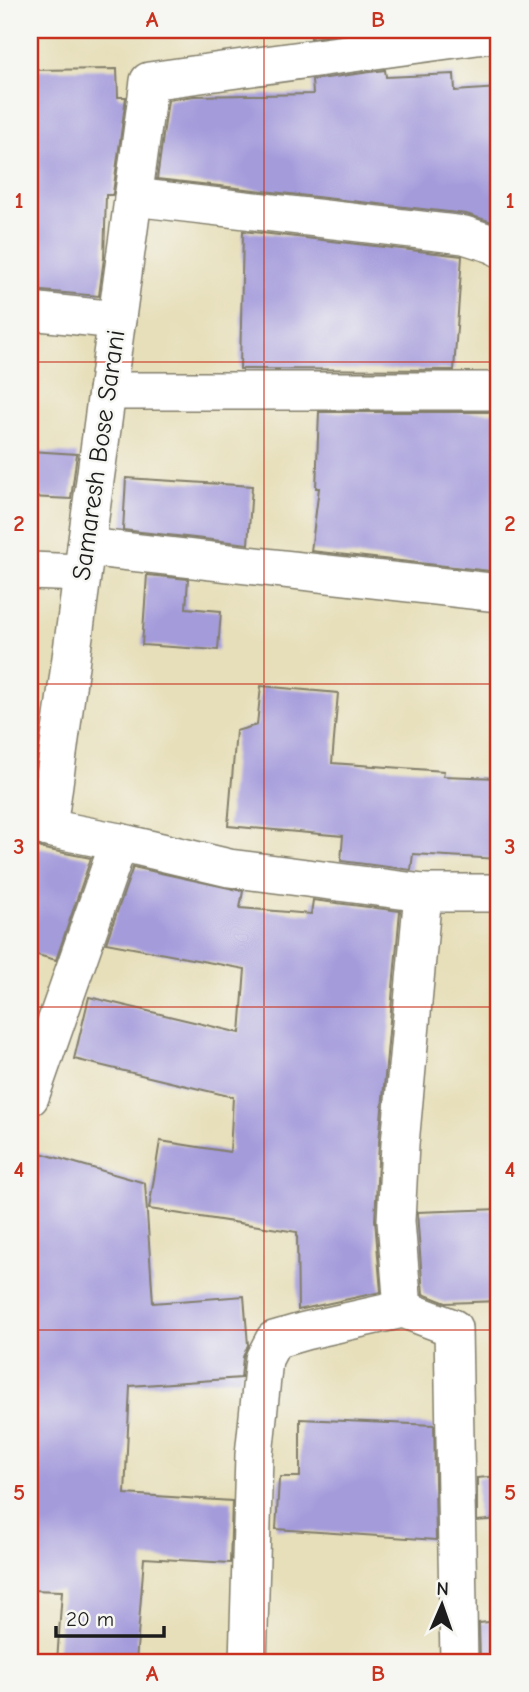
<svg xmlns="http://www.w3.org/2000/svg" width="529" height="1692" viewBox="0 0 529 1692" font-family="'Comic Neue',sans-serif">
<rect width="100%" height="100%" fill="#f6f6f2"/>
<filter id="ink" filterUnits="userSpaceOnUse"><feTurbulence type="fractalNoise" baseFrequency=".0143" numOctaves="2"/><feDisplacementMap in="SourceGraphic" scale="14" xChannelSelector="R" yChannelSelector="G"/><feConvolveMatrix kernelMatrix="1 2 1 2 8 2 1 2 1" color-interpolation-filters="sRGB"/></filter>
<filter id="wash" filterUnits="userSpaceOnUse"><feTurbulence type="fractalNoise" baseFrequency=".00686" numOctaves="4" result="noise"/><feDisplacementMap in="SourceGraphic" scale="28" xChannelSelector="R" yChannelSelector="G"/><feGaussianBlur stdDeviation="1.57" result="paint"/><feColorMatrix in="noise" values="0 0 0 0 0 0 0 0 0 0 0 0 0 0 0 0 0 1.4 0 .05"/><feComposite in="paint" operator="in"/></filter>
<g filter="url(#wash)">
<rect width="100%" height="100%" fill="#e7dfba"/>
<g id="blocks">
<g fill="#a49bdb">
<polygon points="310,30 368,30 311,38"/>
<polygon points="117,69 118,97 126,97 113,193 112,195 106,195 104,258 99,296 30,290 30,70"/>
<polygon points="385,70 386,77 454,74 455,91 499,88 499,224 466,214 157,179 168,100 194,96 313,94 312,80"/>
<polygon points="243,231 462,256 454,370 240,369"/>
<polygon points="319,412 499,412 499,572 311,551 319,488 316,488"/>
<polygon points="30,451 77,454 71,499 30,497"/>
<polygon points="126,478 252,486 248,544 123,530"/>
<polygon points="147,575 188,579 186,608 221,611 218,650 142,645"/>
<polygon points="261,686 338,693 332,763 444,771 443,776 499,778 499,859 413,854 411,870 341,861 343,836 228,826 236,731 257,725"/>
<polygon points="30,843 44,849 91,858 56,960 30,953"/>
<polygon points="133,867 243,891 240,908 311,914 313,900 400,911 379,1142 375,1220 381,1292 298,1310 297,1232 149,1209 160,1141 230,1152 233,1097 74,1059 89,997 240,1033 245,969 106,943"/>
<polygon points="37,1152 145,1183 153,1303 244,1296 248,1345 243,1357 241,1378 130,1386 125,1494 232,1501 230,1563 144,1558 136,1662 57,1662 62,1591 30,1590 30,1179"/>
<polygon points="499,1209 499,1301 446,1303 423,1294 417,1212"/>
<polygon points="300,1419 434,1425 436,1540 276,1529 279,1480 281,1477 300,1477"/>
<polygon points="499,1476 499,1519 477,1521 477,1478"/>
<polygon points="499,1621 499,1662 480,1662 479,1623"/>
</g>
</g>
</g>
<g filter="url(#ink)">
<use href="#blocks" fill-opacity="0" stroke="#827e6b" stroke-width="2"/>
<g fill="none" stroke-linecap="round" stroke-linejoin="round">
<g stroke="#827e6b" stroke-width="40">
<g id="street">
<polyline points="133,197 464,235 496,245 499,248"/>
<polyline points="30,311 117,320"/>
<polyline points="107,391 499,391"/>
<polyline points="86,547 499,593"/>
<polyline points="30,571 82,573"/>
<polyline points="30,821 48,828 119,842 229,868 423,893 499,893"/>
<polyline points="48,828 149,81 499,33"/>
<polyline points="423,893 400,1144 396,1221 403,1309 453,1328 459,1662"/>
<polyline points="30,1097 119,842"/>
<polyline points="248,1662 254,1455 264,1359 274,1340 305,1331 403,1309"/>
</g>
</g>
<use href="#street" stroke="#fff" stroke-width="37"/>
</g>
</g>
<path fill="none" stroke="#c8321e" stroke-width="2" stroke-opacity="0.55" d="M264,30V1662M30,362H499M30,684H499M30,1007H499M30,1330H499"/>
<g text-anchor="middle" stroke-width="5" stroke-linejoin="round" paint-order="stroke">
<g font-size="26" fill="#1c1c1c" stroke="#f6f6f2">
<text transform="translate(98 455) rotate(-82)" y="9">Samaresh Bose Sarani</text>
</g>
</g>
<rect width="529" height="1692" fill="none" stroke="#f6f6f2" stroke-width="77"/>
<g transform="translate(442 1605) rotate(2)" stroke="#f6f6f2" stroke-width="5" paint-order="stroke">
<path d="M0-5L12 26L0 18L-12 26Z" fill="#1c1c1c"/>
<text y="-10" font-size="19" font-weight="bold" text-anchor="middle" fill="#1c1c1c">N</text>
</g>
<path d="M56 1626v10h108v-10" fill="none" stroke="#1c1c1c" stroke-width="3.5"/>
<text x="66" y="1626" font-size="21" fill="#1c1c1c" stroke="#f6f6f2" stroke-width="5" paint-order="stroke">20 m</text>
<rect x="38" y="38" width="452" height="1616" fill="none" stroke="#c8321e" stroke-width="2.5"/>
<g font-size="23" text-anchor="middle" font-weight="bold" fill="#c8321e">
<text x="152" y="27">A</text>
<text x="378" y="27">B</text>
<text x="19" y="208">1</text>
<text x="510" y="208">1</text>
<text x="19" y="531">2</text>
<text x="510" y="531">2</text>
<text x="19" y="854">3</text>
<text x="510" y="854">3</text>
<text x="19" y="1177">4</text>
<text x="510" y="1177">4</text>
<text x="19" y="1500">5</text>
<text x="510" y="1500">5</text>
<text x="152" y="1681">A</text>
<text x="378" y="1681">B</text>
</g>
</svg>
